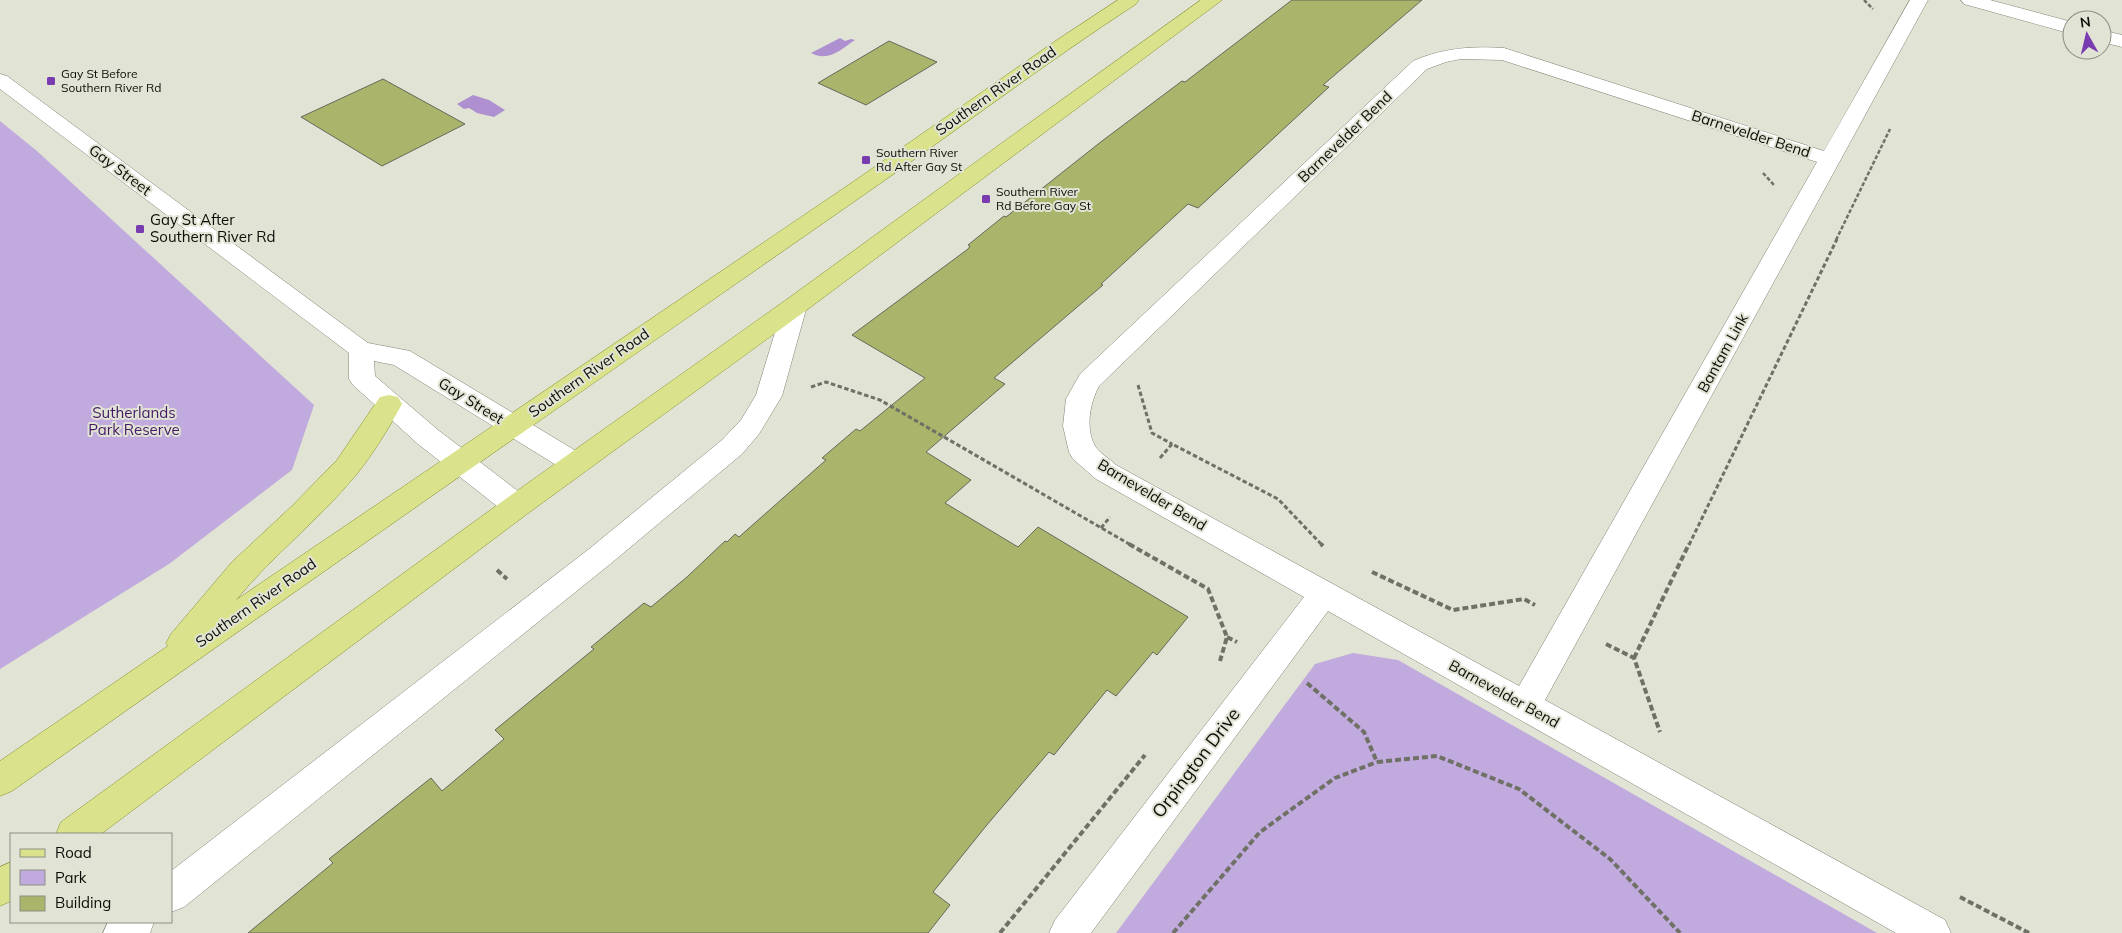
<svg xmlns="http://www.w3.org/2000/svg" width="2122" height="933" viewBox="0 0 2122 933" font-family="Mulish,sans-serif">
<rect width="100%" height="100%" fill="#e1e4d4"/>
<g fill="#c1aadd">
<polygon points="0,121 37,151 314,405 292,470 169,564 0,669"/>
<polygon points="1353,653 1398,660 1877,933 1116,933 1315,664"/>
</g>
<g fill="#ae90d1">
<path d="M840,38L845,41L851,39L855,40C840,50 829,62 811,53Z"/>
<polygon points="473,95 489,100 505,110 494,117 477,113 469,108 464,109 457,104"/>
</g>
<g fill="#aab56b" stroke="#66685b">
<polygon points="1292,0 1422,0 1323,85 1329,87 1198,208 1188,204 1101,284 1103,285 994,378 1005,384 926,452 971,480 945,503 1018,547 1038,527 1188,617 1157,655 1153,652 1116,696 1107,690 1054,755 1049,752 986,826 933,892 950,905 928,933 248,933 333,863 329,859 431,778 442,791 504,739 495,730 594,649 591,647 644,603 651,607 687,577 725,541 727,542 735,534 739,537 826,460 822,458 856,429 860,431 925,378 852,335 968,249 970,246 968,245 1004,216 1006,217 1102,141 1182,81 1185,82"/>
<polygon points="889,41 937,62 866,105 818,83"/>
<polygon points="383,79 465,124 382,166 301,117"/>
</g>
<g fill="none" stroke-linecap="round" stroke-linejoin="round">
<g stroke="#808274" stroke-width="1">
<g id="minor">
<path d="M1910,0H1928L1545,700L1945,920L1951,933H1896L1328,611L1091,933H1049L1055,920L1304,597L1096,479L1073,459L1069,452L1063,426L1066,399L1080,374L1413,61C1443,48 1472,46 1504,48L1824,151ZM1461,59L1502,60L1817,162L1519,686L1116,465C1110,459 1099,453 1095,446C1085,428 1090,403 1099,386L1427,69L1446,62Z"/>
<polygon points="795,298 804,300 807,306 782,396 759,434 742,454 609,565 184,907 171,912 171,871 589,549 722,440 741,420 756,395 783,306 786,300"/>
<polygon points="108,922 154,922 150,933 103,933"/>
</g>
</g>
<g stroke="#808274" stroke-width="1">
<g id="tertiary">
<polygon points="1961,0 1990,0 2072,22 2072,34 1964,4"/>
<polygon points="2102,30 2122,35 2122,47 2102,42"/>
</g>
</g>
<g stroke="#808274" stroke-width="1">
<polygon id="secondary" points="0,74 7,76 368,343 410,351 586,457 590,464 586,471 576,474 566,471 394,365 374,361 375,376 438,430 527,498 531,506 527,514 517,517 507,514 418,444 353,385 349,379 349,353 0,89"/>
</g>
<g stroke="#828c2c" stroke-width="1">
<g id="primary">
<path d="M1118,0H1139L1136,4C1044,64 956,131 865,194C580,392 295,591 12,791L0,796V761L168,646L166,643L171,634L232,562L292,506L337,460L380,397L389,395L398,397L402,404C389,428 373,454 356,475C319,520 273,555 236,600L850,184L1054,42Z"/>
<polygon points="1201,0 1222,0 804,312 527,514 101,834 56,834 61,822 507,498 786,300 1024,127"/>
<polygon points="11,862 11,901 0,906 0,867"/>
</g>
</g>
<g stroke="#6f7167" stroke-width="2.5" stroke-dasharray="4 2" stroke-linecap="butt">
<polyline points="1864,0 1873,9"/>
<polyline points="1763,173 1774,185"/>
<polyline points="1836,240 1890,129"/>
</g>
<g stroke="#6f7167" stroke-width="3" stroke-dasharray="4.5 2.5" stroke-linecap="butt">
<polyline points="1138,385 1152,433 1172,444"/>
<polyline points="811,387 826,382 880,400 1131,545"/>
<polyline points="1160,458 1172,444 1278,499 1322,545"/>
<polyline points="1101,528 1110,517"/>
<polyline points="1689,545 1837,239"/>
</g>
<g stroke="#6f7167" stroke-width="4" stroke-dasharray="6 3" stroke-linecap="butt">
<polyline points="1129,544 1208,589 1227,637 1220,661"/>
<polyline points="1321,544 1323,546"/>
<polyline points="497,570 507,579"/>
<polyline points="1372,572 1453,610 1524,599 1535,605"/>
<polyline points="1227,637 1237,642"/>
<polyline points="1606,644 1634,658 1660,732"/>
<polyline points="1634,658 1689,544"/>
<polyline points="1307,683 1364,732 1377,762 1437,756 1519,789 1610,859 1680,933"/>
<polyline points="1960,897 2029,933"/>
<polyline points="1000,933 1145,755"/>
<polyline points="1173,933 1260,832 1335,778 1377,762"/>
</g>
<use href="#minor" fill="#fff" fill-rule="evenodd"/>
<use href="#tertiary" fill="#fff" fill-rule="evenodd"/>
<use href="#secondary" fill="#fff" fill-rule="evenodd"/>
<use href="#primary" fill="#dae38c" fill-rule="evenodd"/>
</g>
<g fill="#793bb0" stroke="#e1e4d4" stroke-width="2">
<rect x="46" y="76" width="10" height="10" rx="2.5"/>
<rect x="861" y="155" width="10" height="10" rx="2.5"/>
<rect x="981" y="194" width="10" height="10" rx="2.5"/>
<rect x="135" y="224" width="10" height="10" rx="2.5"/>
</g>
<g text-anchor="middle" stroke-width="4" stroke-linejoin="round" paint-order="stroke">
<g font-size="12" fill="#0d0d08" stroke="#e1e4d4" text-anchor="start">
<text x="61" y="78">Gay St Before<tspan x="61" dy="14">Southern River Rd</tspan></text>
<text x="876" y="157">Southern River<tspan x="876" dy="14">Rd After Gay St</tspan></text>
<text x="996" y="196">Southern River<tspan x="996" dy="14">Rd Before Gay St</tspan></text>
</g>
<g font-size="15" fill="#0d0d08" stroke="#e1e4d4">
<text transform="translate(996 91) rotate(-35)" y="5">Southern River Road</text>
<text transform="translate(1751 134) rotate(18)" y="5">Barnevelder Bend</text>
<text transform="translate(1345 137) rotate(-44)" y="5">Barnevelder Bend</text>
<text transform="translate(120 170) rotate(37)" y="5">Gay Street</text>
<text transform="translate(1723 353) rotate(-61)" y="5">Bantam Link</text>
<text transform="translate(589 373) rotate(-35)" y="5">Southern River Road</text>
<text transform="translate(471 401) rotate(32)" y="5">Gay Street</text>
<text transform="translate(1152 495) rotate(31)" y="5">Barnevelder Bend</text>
<text transform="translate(256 603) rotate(-35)" y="5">Southern River Road</text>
<text transform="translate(1504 694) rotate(29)" y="5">Barnevelder Bend</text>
</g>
<g font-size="15" fill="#0d0d08" stroke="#e1e4d4" text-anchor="start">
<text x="150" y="225">Gay St After<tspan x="150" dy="17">Southern River Rd</tspan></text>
</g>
<g font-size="15" fill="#441a67" stroke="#e1e4d4">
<text x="134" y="418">Sutherlands<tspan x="134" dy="17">Park Reserve</tspan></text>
</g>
<g font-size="18" fill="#0d0d08" stroke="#e1e4d4">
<text transform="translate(1196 763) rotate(-53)" y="6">Orpington Drive</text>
</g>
</g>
<rect x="10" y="833" width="162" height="90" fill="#e1e4d4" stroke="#8c8e82"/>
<rect x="20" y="849" width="25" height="8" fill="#dae38c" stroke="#8c8e82"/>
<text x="55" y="858" font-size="15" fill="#0d0d08">Road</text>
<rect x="20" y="870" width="25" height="15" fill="#c1aadd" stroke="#8c8e82"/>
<text x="55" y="883" font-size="15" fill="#0d0d08">Park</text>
<rect x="20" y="896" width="25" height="15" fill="#aab56b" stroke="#8c8e82"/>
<text x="55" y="908" font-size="15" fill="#0d0d08">Building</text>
<g transform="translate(2087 35) rotate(352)"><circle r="24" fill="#e1e4d4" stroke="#8c8e82"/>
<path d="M0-4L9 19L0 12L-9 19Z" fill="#793bb0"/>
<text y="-8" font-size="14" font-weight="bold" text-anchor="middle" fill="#0d0d08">N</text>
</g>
</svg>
